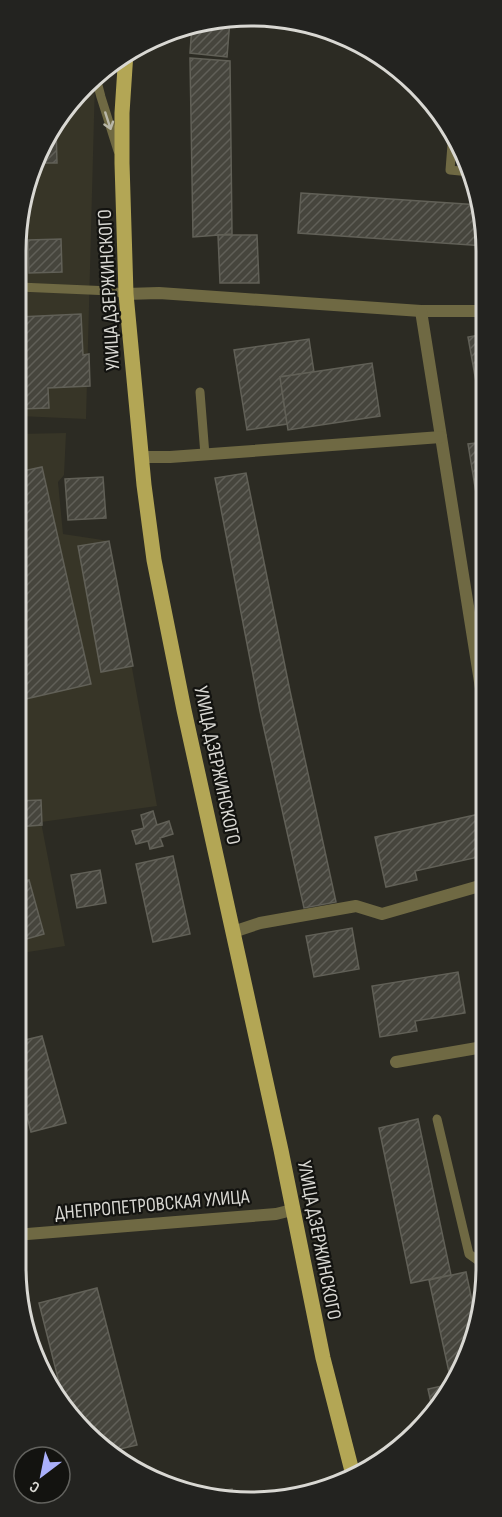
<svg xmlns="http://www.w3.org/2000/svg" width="502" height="1517" viewBox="0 0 502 1517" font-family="'Sofia Sans Condensed',sans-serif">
<defs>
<pattern id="building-hatch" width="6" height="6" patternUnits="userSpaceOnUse" patternTransform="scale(1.5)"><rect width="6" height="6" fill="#46453d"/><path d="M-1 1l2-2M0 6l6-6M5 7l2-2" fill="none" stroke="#605f58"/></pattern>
</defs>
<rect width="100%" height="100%" fill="#2c2b23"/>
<g fill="#373527">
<polygon points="95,80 86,419 19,416 20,205 55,120"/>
<polygon points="66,433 64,475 58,482 63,534 109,541 157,806 41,822 65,946 16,954 19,434"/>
</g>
<g fill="url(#building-hatch)" stroke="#616057" stroke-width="1.5">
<polygon points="205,19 230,20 227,57 190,53 192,25"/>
<polygon points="190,58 230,61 232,234 193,237"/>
<polygon points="64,111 66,124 56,127 57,163 37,163 55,120"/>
<polygon points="301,193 480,205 485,220 485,246 298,233"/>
<polygon points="218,235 257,235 259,283 220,283"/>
<polygon points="61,239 62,272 29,273 28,240"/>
<polygon points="81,314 83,355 89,354 90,386 48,388 49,408 19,409 19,317"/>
<polygon points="485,334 484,426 468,337"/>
<polygon points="309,339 314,372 280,377 287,424 247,430 234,350"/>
<polygon points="372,363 380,416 288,430 280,377"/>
<polygon points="484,442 484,542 468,444"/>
<polygon points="42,467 91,684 17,701 18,472"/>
<polygon points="246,473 290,691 336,902 304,908 260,711 215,478"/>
<polygon points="103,477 106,518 68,520 65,479"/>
<polygon points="109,541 133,666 101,672 78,546"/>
<polygon points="41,800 42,825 17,827 17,801"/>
<polygon points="153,811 157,825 169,821 173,834 160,838 163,846 150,849 148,841 136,844 132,831 144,828 141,815"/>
<polygon points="484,813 483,856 415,871 417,880 386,887 375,837"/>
<polygon points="173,856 190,934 153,942 136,864"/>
<polygon points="100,870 106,903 77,908 71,875"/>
<polygon points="29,880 44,934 16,942 17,883"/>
<polygon points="352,928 359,969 314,977 306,936"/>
<polygon points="458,972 465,1013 415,1021 417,1031 380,1037 372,986"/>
<polygon points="42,1036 66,1123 31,1132 16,1073 16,1042"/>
<polygon points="418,1119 451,1275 411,1283 379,1128"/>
<polygon points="466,1272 477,1325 452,1386 429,1280"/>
<polygon points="97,1288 137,1445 112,1451 74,1422 66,1410 39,1303"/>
<polygon points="451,1384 447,1397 433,1412 428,1389"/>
<polygon points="232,1489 234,1499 221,1500 202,1494"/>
</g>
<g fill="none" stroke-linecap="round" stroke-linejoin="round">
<g stroke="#6f6943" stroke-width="9">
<polyline points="96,78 101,97 118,151"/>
<polyline points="453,132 450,170 470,172"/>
<polyline points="19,287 111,291 126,294"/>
<polyline points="200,392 205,455"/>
<polyline points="437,1119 469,1254 483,1264"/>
</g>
<g stroke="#6f6943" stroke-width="12">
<polyline points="126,294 159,293 421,311 485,311"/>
<polyline points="421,311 484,707"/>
<polyline points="142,457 170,457 441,437"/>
<polyline points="233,932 260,923 356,906 382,914 483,885"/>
<polyline points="396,1062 483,1047"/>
<polyline points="15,1235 276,1214 292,1210"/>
</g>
<polyline stroke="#b3a655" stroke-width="15" points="126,52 122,113 122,163 126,294 144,485 154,560 184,710 281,1150 323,1358 353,1475"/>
</g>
<defs><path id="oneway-shaft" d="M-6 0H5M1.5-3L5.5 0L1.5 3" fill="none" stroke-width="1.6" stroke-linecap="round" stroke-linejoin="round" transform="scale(1.5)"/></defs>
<use stroke="#b9b7a8" href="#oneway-shaft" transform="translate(108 121) rotate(72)"/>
<g text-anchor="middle" stroke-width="4.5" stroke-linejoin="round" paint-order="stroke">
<g font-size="20" fill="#d9d8d3" stroke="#131310">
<text transform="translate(108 290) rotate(-93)" y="7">УЛИЦА ДЗЕРЖИНСКОГО</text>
<text transform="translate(218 765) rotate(78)" y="7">УЛИЦА ДЗЕРЖИНСКОГО</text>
<text transform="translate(152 1204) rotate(-5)" y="7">ДНЕПРОПЕТРОВСКАЯ УЛИЦА</text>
<text transform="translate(320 1240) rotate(79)" y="7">УЛИЦА ДЗЕРЖИНСКОГО</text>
</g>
</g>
<path d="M0 0H502V1517H0ZM251 26H251A225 225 0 0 1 476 251V1267A225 225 0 0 1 251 1492H251A225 225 0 0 1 26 1267V251A225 225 0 0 1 251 26Z" fill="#232320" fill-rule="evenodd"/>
<path fill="none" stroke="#d9d8d3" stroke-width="3" d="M251 26H251A225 225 0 0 1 476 251V1267A225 225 0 0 1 251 1492H251A225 225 0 0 1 26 1267V251A225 225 0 0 1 251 26Z"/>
<g transform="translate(42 1475) rotate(212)"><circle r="28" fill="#131310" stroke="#62625e" stroke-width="1.5"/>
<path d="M0-4.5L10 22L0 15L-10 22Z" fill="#aab0fc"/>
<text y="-9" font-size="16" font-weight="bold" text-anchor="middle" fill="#d9d8d3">С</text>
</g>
</svg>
